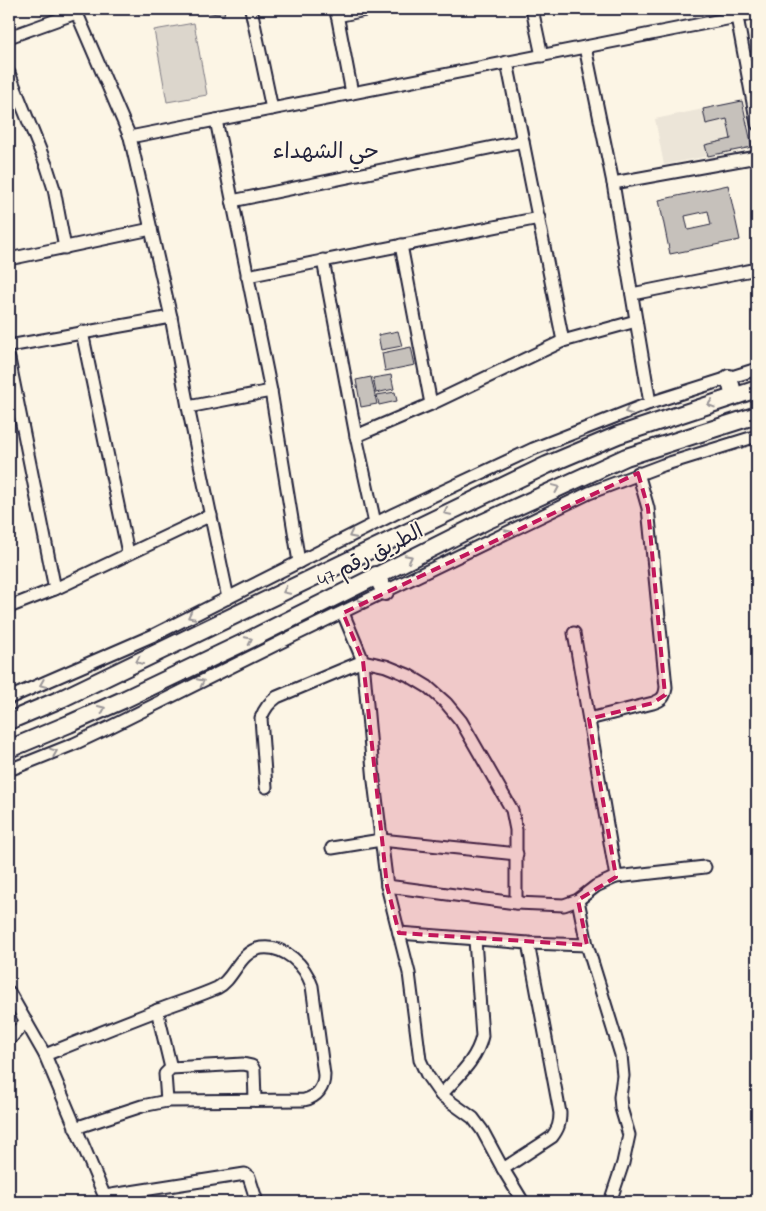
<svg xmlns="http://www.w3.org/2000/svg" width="766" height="1211" viewBox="0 0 766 1211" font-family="'Indie Flower','Playpen Sans Arabic',sans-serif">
<rect width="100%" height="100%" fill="#fcf5e5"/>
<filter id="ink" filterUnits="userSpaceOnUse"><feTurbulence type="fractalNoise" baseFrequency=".02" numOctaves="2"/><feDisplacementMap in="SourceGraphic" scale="10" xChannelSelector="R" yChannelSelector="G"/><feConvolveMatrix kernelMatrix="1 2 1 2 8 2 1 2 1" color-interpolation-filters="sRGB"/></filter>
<g filter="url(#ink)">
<polygon fill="#ece5d8" points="742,101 752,147 664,165 655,119"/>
<polygon fill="#dcd6cc" stroke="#7f7c84" points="194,23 207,95 167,102 154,30"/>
<g fill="#c6c1bb" stroke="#22223b" fill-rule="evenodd">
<polygon points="192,9 225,9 224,15 192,10"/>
<polygon points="742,101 752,147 708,156 705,145 731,139 727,119 706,124 703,109"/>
<path d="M728,185L740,240L670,254L659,200ZM708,211L711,225L688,230L685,216Z"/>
<polygon points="398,331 402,346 381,350 378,335"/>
<polygon points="411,347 415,365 385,371 382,353"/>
<polygon points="391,375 394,389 376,393 373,378"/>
<polygon points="371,377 377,404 361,407 356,380"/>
<polygon points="395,392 397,401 379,405 377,395"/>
</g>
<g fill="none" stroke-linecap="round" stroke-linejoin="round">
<g stroke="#22223b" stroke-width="15">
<g id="minor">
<polyline points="75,9 130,137 171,317 188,407 228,598"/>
<polyline points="251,9 272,109"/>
<polyline points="336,9 352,93"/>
<polyline points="532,9 542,56"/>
<polyline points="337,16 370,9"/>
<polyline points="737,17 757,124"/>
<polyline points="9,37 76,13"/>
<polyline points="585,47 613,183 650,403"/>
<polyline points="507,62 563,341"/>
<polyline points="9,73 47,167 54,189 65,248"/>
<polyline points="216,120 271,391 299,562"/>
<polyline points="130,137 757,13"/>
<polyline points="613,183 757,157"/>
<polyline points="232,201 523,141"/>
<polyline points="401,245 431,404"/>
<polyline points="9,259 151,229"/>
<polyline points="323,260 356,436 375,523"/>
<polyline points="247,276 539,218"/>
<polyline points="632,294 757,269"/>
<polyline points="82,332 128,553"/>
<polyline points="9,346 171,317"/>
<polyline points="9,359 55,589"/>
<polyline points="188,407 271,391"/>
<polyline points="356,436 431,404 563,341 636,321"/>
<polyline points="9,607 55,589 211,515"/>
<polyline points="343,613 363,661 374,781 387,886 409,973 420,1060 427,1075 441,1095 473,1118 482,1130 503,1169 523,1202"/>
<polyline points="574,633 616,877"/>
<polyline points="9,698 154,635 394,514 533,449 650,403 757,369"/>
<path d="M589,719L653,703C662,700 665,697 666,687L648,508L638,473"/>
<polyline points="9,770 74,744 108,728 295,635 589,493 663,465 757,436"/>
<path d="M266,787L261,718C265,708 269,703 277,697L363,661L386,666L408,675L428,687L446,703L461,721L512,810L516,830V903"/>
<polyline points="332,848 381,840 517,854"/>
<polyline points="387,886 516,903 564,905 578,900 596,886 616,877 705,867"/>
<polyline points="578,900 587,945 621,1055 623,1076 620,1097 621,1108 629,1135 623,1163 610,1202"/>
<polyline points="399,933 528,943 587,945"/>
<polyline points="9,992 45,1055 107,1202"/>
<polyline points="157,1010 171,1068"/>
<polyline points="9,1040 26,1021"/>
<path d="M45,1055C82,1040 119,1025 156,1011C176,1003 197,997 217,988C235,979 238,952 261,948C285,945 305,965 312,986L324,1075C324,1088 317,1097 304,1100L167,1101L142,1106L75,1128"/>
<path d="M441,1095C457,1077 477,1060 482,1036L475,940"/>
<polyline points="167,1101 165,1074 171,1068 243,1064 252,1066 254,1070 255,1100"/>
<path d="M503,1169L552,1137C558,1129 560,1124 560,1113L528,943"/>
<polyline points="105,1196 245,1174 249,1177 257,1202"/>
</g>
</g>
<g stroke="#22223b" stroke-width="20">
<g id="highway">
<polyline points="729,378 734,396"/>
<polyline points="376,575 385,592"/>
<polyline points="9,721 61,699 547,465 618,435 757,389"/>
<polyline points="9,749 69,724 123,700 249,640 484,522 626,457 757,415"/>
</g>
</g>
<use href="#minor" stroke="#fcf5e5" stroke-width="11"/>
<use href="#highway" stroke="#fcf5e5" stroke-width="16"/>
</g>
<defs><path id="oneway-chevron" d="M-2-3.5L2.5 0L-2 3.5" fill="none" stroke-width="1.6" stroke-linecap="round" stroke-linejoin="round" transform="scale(1.25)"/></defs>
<g stroke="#9a9698">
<use href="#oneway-chevron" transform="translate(711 404) rotate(162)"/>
<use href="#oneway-chevron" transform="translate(628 411) rotate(160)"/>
<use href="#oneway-chevron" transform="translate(556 488) rotate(-24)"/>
<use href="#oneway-chevron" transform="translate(447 512) rotate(154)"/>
<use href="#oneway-chevron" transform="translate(509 533) rotate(-26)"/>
<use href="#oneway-chevron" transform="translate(352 535) rotate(153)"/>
<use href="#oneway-chevron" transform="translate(409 558) rotate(-27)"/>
<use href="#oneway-chevron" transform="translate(286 591) rotate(154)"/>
<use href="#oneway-chevron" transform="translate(362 603) rotate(-26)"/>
<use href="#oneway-chevron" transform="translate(191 616) rotate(153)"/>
<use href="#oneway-chevron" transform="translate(249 640) rotate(-26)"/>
<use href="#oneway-chevron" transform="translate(139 661) rotate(155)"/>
<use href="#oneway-chevron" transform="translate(201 682) rotate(-26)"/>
<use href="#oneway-chevron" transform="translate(43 684) rotate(158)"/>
<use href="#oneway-chevron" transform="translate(102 709) rotate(-25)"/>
<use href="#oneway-chevron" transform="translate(54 752) rotate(-22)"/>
</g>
</g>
<path fill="#c2185b" fill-opacity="0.2" stroke="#c2185b" stroke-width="4" stroke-dasharray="10 6" stroke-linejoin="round" d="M638,473L648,508L665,695L653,703L589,719L616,877L578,900L587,945L399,933L387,886L363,661L343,613Z"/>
<g text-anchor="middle" stroke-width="4" stroke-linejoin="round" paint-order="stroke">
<g font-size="21" fill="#22223b" stroke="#fcf5e5">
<text transform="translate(370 555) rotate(-27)" y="7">الطريق رقم 47</text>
</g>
<g font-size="22" fill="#22223b" stroke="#fcf5e5">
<text x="326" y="158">حي الشهداء</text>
</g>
</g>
<rect width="766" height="1211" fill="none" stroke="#fcf5e5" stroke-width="30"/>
<rect x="15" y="15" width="736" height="1181" fill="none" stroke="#22223b" stroke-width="2" filter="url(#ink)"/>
</svg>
